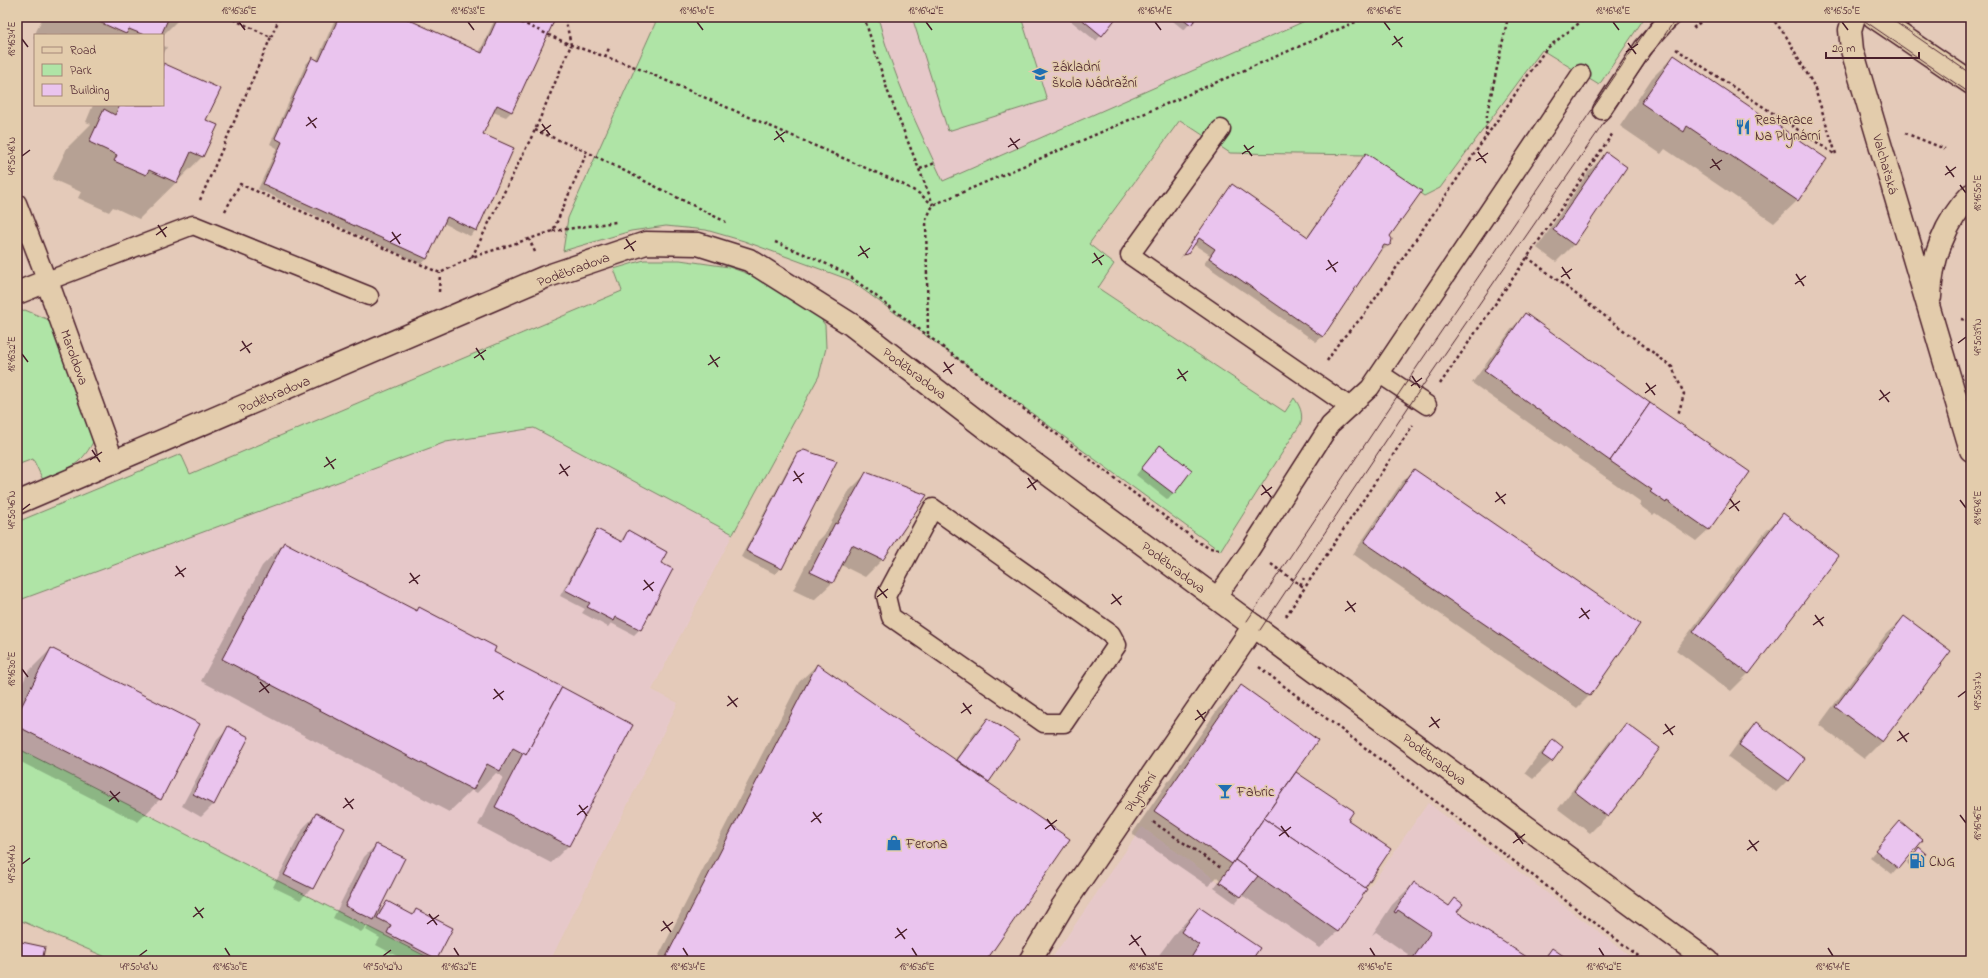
<svg xmlns="http://www.w3.org/2000/svg" width="1988" height="978" viewBox="0 0 1988 978" font-family="'Indie Flower',sans-serif">
<rect width="100%" height="100%" fill="#e4cab9"/>
<filter id="ink" filterUnits="userSpaceOnUse"><feTurbulence type="fractalNoise" baseFrequency=".025" numOctaves="2"/><feDisplacementMap in="SourceGraphic" scale="8" xChannelSelector="R" yChannelSelector="G"/><feConvolveMatrix kernelMatrix="1 2 1 2 8 2 1 2 1" color-interpolation-filters="sRGB"/></filter>
<g filter="url(#ink)">
<g fill="#e6c8c9">
<polygon points="878,17 1314,17 943,181 905,100 885,48"/>
<polygon points="534,428 733,534 652,690 678,703 550,961 434,961 17,749 17,601 446,442"/>
<polygon points="1428,803 1637,961 1050,961 1142,827 1241,898 1258,876 1339,931"/>
</g>
<g fill="#afe4a6" stroke="#7c8268">
<path d="M658,17H878C892,75 918,127 943,181L1314,17H1645L1599,85L1542,50L1440,188L1424,196L1367,155L1230,153L1180,120L1089,244L1114,264L1098,288L1285,412L1294,398C1300,406 1303,413 1301,423L1220,551L850,280L744,241L706,230L666,226L631,231L563,251L568,218Z"/>
<polygon points="912,17 1021,17 1047,100 948,131"/>
<polygon points="644,260 680,260 729,267 760,278 815,311 825,325 826,348 819,376 733,534 534,428 446,442 17,601 17,522 181,454 190,474 622,291 614,269"/>
<path d="M25,310L49,320L85,415L93,442C80,467 67,469 43,480L33,459L17,465V312Z"/>
<polygon points="17,748 435,961 115,961 17,919"/>
</g>
<g fill="#0003">
<polygon points="43,17 181,17 163,35 35,35 35,39 33,38"/>
<polygon points="336,17 400,17 479,53 496,17 549,17 512,111 506,117 493,112 482,135 476,230 470,236 443,223 427,259 421,264 258,189 277,148 270,144 306,64 312,58 317,60"/>
<polygon points="1066,17 1116,17 1096,41"/>
<polygon points="1168,17 1195,17 1184,30"/>
<polygon points="1934,17 1942,17 1939,20"/>
<polygon points="163,46 167,47 163,55"/>
<polygon points="1674,56 1825,159 1797,201 1774,223 1665,149 1661,154 1620,126 1652,78"/>
<polygon points="163,64 205,121 216,126 202,157 139,219 113,207 109,212 78,198 81,192 52,179 67,148 91,124 86,122 93,105 163,105"/>
<polygon points="1366,154 1389,236 1386,244 1379,245 1387,247 1381,251 1379,251 1322,337 1316,342 1204,264 1210,255 1193,244 1179,260 1232,185 1307,237"/>
<polygon points="1606,154 1574,244 1556,262 1537,248 1589,171"/>
<polygon points="1525,315 1708,530 1696,541 1655,513 1653,515 1639,505 1641,502 1472,383 1513,327"/>
<polygon points="1154,452 1191,470 1168,500 1136,475"/>
<polygon points="798,453 781,568 775,574 741,557 792,460"/>
<polygon points="1414,470 1638,624 1589,696 1577,708 1353,554 1402,482"/>
<polygon points="867,473 926,496 882,560 865,577 841,565 832,583 814,600 793,590 818,541 824,535 849,491"/>
<polygon points="1783,514 1838,556 1748,674 1731,691 1676,650 1765,532"/>
<polygon points="597,530 620,542 628,531 660,563 640,629 634,635 611,623 608,627 582,613 585,609 560,596 592,536"/>
<polygon points="284,543 416,612 420,608 492,652 569,845 551,863 478,825 503,777 496,773 477,793 472,790 449,812 201,681 262,566"/>
<polygon points="1904,617 1950,651 1881,742 1864,759 1819,725 1886,634"/>
<polygon points="51,649 160,799 138,822 17,760 17,695 28,672"/>
<polygon points="817,665 955,760 976,731 988,719 1017,739 987,782 985,961 656,961 799,682"/>
<polygon points="1241,686 1295,772 1353,811 1347,820 1364,888 1338,931 1320,948 1242,895 1235,903 1214,888 1220,880 1217,877 1208,886 1132,834 1218,709"/>
<polygon points="1756,723 1804,759 1788,780 1776,792 1728,757 1744,735"/>
<polygon points="1627,724 1607,816 1590,833 1558,809 1609,742"/>
<polygon points="229,728 248,738 213,805 201,817 182,806 217,740"/>
<polygon points="1553,740 1562,747 1551,762 1533,779 1525,773 1536,758"/>
<polygon points="316,815 312,888 300,900 273,887 304,827"/>
<polygon points="1895,828 1921,840 1892,874 1870,857"/>
<polygon points="376,845 377,913 387,903 411,915 416,910 436,958 434,961 406,961 376,945 380,938 366,930 370,923 361,932 333,918 364,857"/>
<polygon points="1919,849 1918,862 1912,868 1907,863"/>
<polygon points="1414,883 1448,907 1455,900 1456,912 1531,961 1405,961 1409,955 1376,932 1372,935 1392,905"/>
<polygon points="1199,908 1250,961 1168,961 1159,955 1177,931"/>
<polygon points="1552,949 1569,961 1540,961"/>
</g>
<g fill="#eac4ee" stroke="#4a1f2b">
<polygon points="96,17 169,17 161,35 144,35 129,29 126,34 95,20"/>
<polygon points="339,17 403,17 482,53 498,17 551,17 555,19 512,112 497,105 483,134 514,148 477,231 447,217 427,259 263,184 282,142 275,138 312,57 319,61"/>
<polygon points="1079,17 1117,17 1102,36"/>
<polygon points="1181,17 1197,17 1191,25"/>
<polygon points="1674,55 1827,159 1798,201 1687,126 1684,132 1641,103"/>
<polygon points="163,63 221,89 206,120 218,125 203,157 191,152 177,183 149,170 146,175 114,161 117,155 89,142 104,109 115,115 120,105 163,105"/>
<polygon points="1606,152 1627,167 1574,245 1553,230"/>
<polygon points="1366,153 1422,191 1390,236 1392,239 1391,244 1388,246 1384,245 1323,337 1209,258 1215,249 1199,238 1188,254 1183,255 1232,184 1308,237"/>
<polygon points="1525,313 1650,403 1610,461 1484,371"/>
<polygon points="1650,403 1750,472 1709,530 1667,501 1666,503 1650,492 1652,490 1610,461"/>
<polygon points="1160,445 1192,470 1174,494 1141,469"/>
<polygon points="804,450 837,461 782,569 746,551 797,453"/>
<polygon points="1414,469 1640,624 1590,696 1364,542"/>
<polygon points="866,472 927,495 883,560 852,545 833,583 810,572 835,523 837,524"/>
<polygon points="1783,513 1839,556 1749,674 1693,632"/>
<polygon points="597,529 622,542 628,530 667,552 661,563 673,569 641,630 616,617 614,621 587,607 590,603 565,590"/>
<polygon points="284,542 417,611 419,607 496,647 494,652 562,687 526,755 513,748 500,771 487,764 473,790 222,659"/>
<polygon points="1904,616 1951,651 1882,742 1835,707"/>
<polygon points="51,648 200,724 161,800 17,726 17,715"/>
<polygon points="817,664 1070,839 986,961 664,961"/>
<polygon points="1241,685 1318,740 1232,864 1154,811"/>
<polygon points="562,687 633,725 569,846 495,807 523,753 526,755"/>
<polygon points="988,718 1019,739 989,782 957,760"/>
<polygon points="1756,722 1805,759 1789,781 1739,745"/>
<polygon points="1626,723 1660,748 1608,817 1574,791"/>
<polygon points="228,726 249,737 214,805 193,794"/>
<polygon points="1553,739 1563,747 1552,762 1542,755"/>
<polygon points="1296,772 1354,811 1348,820 1391,849 1365,888 1264,818"/>
<polygon points="316,813 345,828 313,889 284,875"/>
<polygon points="1264,818 1367,889 1338,932 1235,860"/>
<polygon points="1900,821 1923,840 1899,869 1875,850"/>
<polygon points="376,844 405,858 374,920 345,906"/>
<polygon points="1919,847 1926,853 1919,863 1912,857"/>
<polygon points="1235,860 1258,876 1241,897 1219,882"/>
<polygon points="1414,882 1449,906 1455,898 1463,904 1457,912 1533,961 1411,961 1431,932 1398,910 1396,913 1394,912"/>
<polygon points="387,901 413,915 416,909 453,928 437,959 387,933 391,925 377,918"/>
<polygon points="1199,907 1260,948 1251,961 1189,961 1199,945 1181,932"/>
<polygon points="17,941 45,947 42,961 17,961"/>
<polygon points="1552,948 1571,961 1543,961"/>
</g>
<g fill="none" stroke-linecap="round" stroke-linejoin="round">
<g stroke="#4a1f2b" stroke-width="21">
<g id="lane">
<polyline points="1602,110 1643,48 1670,17"/>
<polyline points="1221,129 1130,255 1350,407"/>
<polyline points="17,203 47,281 193,225 369,296"/>
<polyline points="1380,374 1427,405"/>
<polygon points="933,508 1111,634 1117,645 1064,723 1044,723 891,617 886,596"/>
<polyline points="1216,598 1250,550 1330,425 1370,388 1581,74"/>
</g>
</g>
<g stroke="#4a1f2b" stroke-width="25">
<g id="street">
<polyline points="1854,17 1850,30 1852,50 1971,450"/>
<polyline points="1874,17 1971,83"/>
<polyline points="17,293 47,281 113,463"/>
<path d="M1930,297C1931,260 1945,221 1971,195"/>
<polyline points="17,503 545,277 646,243 698,244 749,260 852,325 987,429 1708,961"/>
<polyline points="1030,961 1062,907 1254,626"/>
</g>
</g>
<g stroke="#4a1f2b" stroke-width="2.5" stroke-dasharray="3 3" stroke-linecap="butt">
<polyline points="510,17 571,45 635,67 900,183 920,194 933,205"/>
<polyline points="864,17 888,92 933,204"/>
<polyline points="1771,17 1786,36 1814,86 1836,154"/>
<polyline points="1693,28 1707,17"/>
<polyline points="271,37 280,17"/>
<polyline points="1676,49 1836,155"/>
<polyline points="605,57 610,46"/>
<polyline points="535,130 587,152 726,222"/>
<polyline points="1905,133 1945,149"/>
<polyline points="1486,136 1487,114 1508,17"/>
<polyline points="920,169 935,163"/>
<polyline points="200,200 271,37 228,17"/>
<polyline points="225,211 240,184 440,273 472,257 529,239"/>
<polyline points="553,231 616,222"/>
<polyline points="775,242 814,258 847,274 1198,542 1209,548 1219,549"/>
<polyline points="535,252 529,239 553,231 587,152"/>
<polyline points="472,257 535,130 571,45 565,17"/>
<polyline points="1527,257 1672,367 1684,394 1678,415"/>
<polyline points="439,292 440,273"/>
<polyline points="1961,319 1971,321"/>
<polyline points="928,334 926,220 933,205 1367,17"/>
<polyline points="1327,361 1340,341 1364,315 1546,49 1587,17"/>
<polyline points="1440,384 1613,133"/>
<polyline points="1271,564 1305,588"/>
<polyline points="1300,585 1304,578"/>
<polyline points="1286,616 1413,425"/>
<polyline points="1259,667 1645,961"/>
<polyline points="1153,822 1221,868"/>
</g>
<use href="#lane" stroke="#e3ccac" stroke-width="18"/>
<use href="#street" stroke="#e3ccac" stroke-width="22"/>
<g stroke="#4a1f2b" stroke-width="1">
<polyline points="1859,17 1971,94"/>
<polyline points="1888,17 1971,74"/>
<polyline points="1671,31 1687,17"/>
<polyline points="1247,621 1402,389 1655,17"/>
<polyline points="1260,630 1415,397 1677,17"/>
</g>
</g>
</g>
<path fill="none" stroke="#4a1f2b" stroke-width="1.5" d="M239,22L245,30M468,22L474,30M697,22L703,30M926,22L932,30M1155,22L1161,30M1384,22L1390,30M1613,22L1619,30M1842,22L1848,30M1394,36L1402,47M22,39L28,47M1628,43L1636,54M1392,45L1403,37M1626,52L1638,44M308,117L316,128M542,124L550,135M306,126L317,118M776,131L784,142M540,133L551,125M1010,138L1018,149M774,140L785,132M1244,145L1252,156M1008,147L1020,139M1478,152L1486,163M1242,154L1254,146M22,156L30,150M1712,159L1720,170M1476,161L1488,153M1946,166L1954,177M1710,168L1722,160M1945,175L1956,167M1960,185L1966,193M158,225L166,237M392,232L400,244M156,235L167,227M626,239L634,251M390,242L401,234M860,246L868,258M624,249L636,241M1094,253L1102,265M858,256L870,248M1328,260L1336,272M1092,263L1104,255M1562,267L1570,279M1326,270L1338,262M1796,274L1804,286M1561,277L1572,269M1795,284L1806,276M242,341L250,353M1958,343L1966,337M476,348L484,360M240,351L252,343M22,354L28,362M710,355L718,367M474,358L486,350M944,362L952,374M708,365L720,357M1178,369L1186,381M943,372L954,364M1412,376L1420,388M1177,379L1188,371M1646,383L1655,395M1411,386L1422,378M1880,390L1889,402M1645,393L1656,385M1879,400L1890,392M92,450L100,462M326,457L334,469M90,460L102,452M560,464L568,476M324,467L336,459M794,471L802,483M559,474L570,466M1028,478L1036,490M793,481L804,473M1262,485L1271,497M1027,488L1038,480M1496,492L1505,504M1261,495L1272,487M1730,499L1739,511M1960,500L1966,508M1495,502L1506,494M1729,509L1740,501M22,510L30,504M176,566L184,577M410,573L418,584M175,576L186,568M644,580L653,591M409,583L420,575M878,587L887,598M643,590L654,582M1112,594L1121,605M877,597L888,589M1347,601L1355,612M1111,604L1122,596M1581,608L1589,619M1345,611L1356,603M1815,615L1823,626M1579,618L1590,610M1813,625L1824,617M22,669L28,677M260,682L269,693M494,689L503,700M259,692L270,684M728,696L737,707M1958,697L1966,691M493,699L504,691M963,703L971,714M727,706L738,698M1197,710L1205,721M961,713L972,705M1431,717L1439,728M1195,720L1206,712M1665,724L1673,735M1429,727L1440,719M1899,731L1907,742M1663,734L1675,726M1897,741L1909,733M110,791L119,802M345,798L353,809M109,801L120,792M579,805L587,816M343,808L354,799M813,812L821,823M577,815L588,806M1960,815L1966,823M1047,819L1055,830M811,822L822,813M1281,826L1289,837M1045,829L1057,820M1515,833L1523,844M1279,836L1291,827M1749,840L1757,851M1513,843L1525,834M1747,850L1759,841M22,864L30,858M195,907L203,918M429,914L437,925M193,917L204,908M663,921L671,932M427,924L439,915M897,928L905,939M661,931L673,922M1131,935L1139,946M895,938L907,929M1129,945L1141,936M225,948L230,956M454,948L459,956M683,948L688,956M912,948L917,956M1141,948L1146,956M1370,948L1375,956M1599,948L1604,956M1828,948L1833,956M139,956L147,950M383,956L391,950"/>
<defs>
<g id="school-bare" transform="scale(1.2)"><path d="M0-5L7-2L0 1L-7-2ZM-4 1L0 2.5L4 1V4Q0 6-4 4Z" fill="#1f6fb2" stroke="#e3ccac" stroke-width="2.5" paint-order="stroke"/></g>
<g id="restaurant-bare" transform="scale(1.2)"><path d="M-5-6h1v4h1v-4h1v4h1v-4h1v5L-1.5 .5V6h-2V.5L-5-1ZM5-6V6H3V1.5H1.5Q1.5-4 5-6Z" fill="#1f6fb2" stroke="#e3ccac" stroke-width="2.5" paint-order="stroke"/></g>
<g id="bar-bare" transform="scale(1.2)"><path d="M-6-5H6L.8 .8V4.5H3.5V6h-7V4.5H-.8V.8Z" fill="#1f6fb2" stroke="#e3ccac" stroke-width="2.5" paint-order="stroke"/></g>
<g id="shop-bare" transform="scale(1.2)"><path d="M-5-2.5h2.3a2.7 3.5 0 0 1 5.4 0H5L5.5 6h-11ZM-1.5-2.5h3a1.5 2.3 0 0 0-3 0Z" fill="#1f6fb2" stroke="#e3ccac" stroke-width="2.5" paint-order="stroke"/></g>
<g id="fuel-bare" transform="scale(1.2)"><path d="M-5.5-6h7V0h2V4h1.3V-2.5L3-4.5l.8-.8L6-3V5H2.5V1h-1V6h-7ZM-4.2-4.7v3.2H.2V-4.7Z" fill="#1f6fb2" stroke="#e3ccac" stroke-width="2.5" paint-order="stroke"/></g>
</defs>
<g fill-rule="evenodd">
<use href="#school-bare" x="1040" y="74"/>
<use href="#restaurant-bare" x="1743" y="127"/>
<use href="#bar-bare" x="1225" y="791"/>
<use href="#shop-bare" x="894" y="843"/>
<use href="#fuel-bare" x="1917" y="861"/>
</g>
<g text-anchor="middle" stroke-width="3" stroke-linejoin="round" paint-order="stroke">
<g font-size="14" fill="#4a1f2b" stroke="#e3ccac" text-anchor="start">
<text x="1052" y="71">Základní<tspan x="1052" dy="16">škola Nádražní</tspan></text>
<text x="1755" y="124">Restarace<tspan x="1755" dy="16">Na Plynární</tspan></text>
<text x="1237" y="796">Fabric</text>
<text x="906" y="848">Ferona</text>
<text x="1929" y="866">CNG</text>
</g>
<g font-size="14" fill="#4a1f2b" stroke="#e3ccac">
<text transform="translate(1886 164) rotate(74)" y="5">Valchařská</text>
<text transform="translate(573 269) rotate(-20)" y="5">Poděbradova</text>
<text transform="translate(75 357) rotate(70)" y="5">Maroldova</text>
<text transform="translate(915 373) rotate(37)" y="5">Poděbradova</text>
<text transform="translate(274 394) rotate(-23)" y="5">Poděbradova</text>
<text transform="translate(1174 567) rotate(37)" y="5">Poděbradova</text>
<text transform="translate(1435 759) rotate(37)" y="5">Poděbradova</text>
<text transform="translate(1140 792) rotate(-56)" y="5">Plynární</text>
</g>
</g>
<rect width="1988" height="978" fill="none" stroke="#e3ccac" stroke-width="44"/>
<rect x="34" y="34" width="130" height="72" fill="#e3ccac" stroke="#a68778"/>
<rect x="42" y="47" width="20" height="6" fill="#e3ccac" stroke="#a68778"/>
<text x="70" y="54" font-size="12" fill="#4a1f2b">Road</text>
<rect x="42" y="64" width="20" height="12" fill="#afe4a6" stroke="#a68778"/>
<text x="70" y="74" font-size="12" fill="#4a1f2b">Park</text>
<rect x="42" y="84" width="20" height="12" fill="#eac4ee" stroke="#a68778"/>
<text x="70" y="94" font-size="12" fill="#4a1f2b">Building</text>
<path d="M1826 52v6h93v-6" fill="none" stroke="#4a1f2b" stroke-width="2"/>
<text x="1832" y="52" font-size="12" fill="#4a1f2b" stroke="#e3ccac" stroke-width="3" paint-order="stroke">20 m</text>
<rect x="22" y="22" width="1944" height="934" fill="none" stroke="#4a1f2b" stroke-width="1.5"/>
<g font-size="10" text-anchor="middle" fill="#4a1f2b">
<text x="239" y="14">18°16'36"E</text>
<text x="468" y="14">18°16'38"E</text>
<text x="697" y="14">18°16'40"E</text>
<text x="926" y="14">18°16'42"E</text>
<text x="1155" y="14">18°16'44"E</text>
<text x="1384" y="14">18°16'46"E</text>
<text x="1613" y="14">18°16'48"E</text>
<text x="1842" y="14">18°16'50"E</text>
<text transform="translate(11 39) rotate(-90)" y="4">18°16'34"E</text>
<text transform="translate(11 156) rotate(-90)" y="4">49°50'48"N</text>
<text transform="translate(1977 193) rotate(-90)" y="4">18°16'50"E</text>
<text transform="translate(1977 337) rotate(-90)" y="4">49°50'39"N</text>
<text transform="translate(11 354) rotate(-90)" y="4">18°16'32"E</text>
<text transform="translate(1977 508) rotate(-90)" y="4">18°16'48"E</text>
<text transform="translate(11 510) rotate(-90)" y="4">49°50'46"N</text>
<text transform="translate(11 669) rotate(-90)" y="4">18°16'30"E</text>
<text transform="translate(1977 691) rotate(-90)" y="4">49°50'37"N</text>
<text transform="translate(1977 823) rotate(-90)" y="4">18°16'46"E</text>
<text transform="translate(11 864) rotate(-90)" y="4">49°50'44"N</text>
<text x="139" y="970">49°50'43"N</text>
<text x="230" y="970">18°16'30"E</text>
<text x="383" y="970">49°50'42"N</text>
<text x="459" y="970">18°16'32"E</text>
<text x="688" y="970">18°16'34"E</text>
<text x="917" y="970">18°16'36"E</text>
<text x="1146" y="970">18°16'38"E</text>
<text x="1375" y="970">18°16'40"E</text>
<text x="1604" y="970">18°16'42"E</text>
<text x="1833" y="970">18°16'44"E</text>
</g>
</svg>
